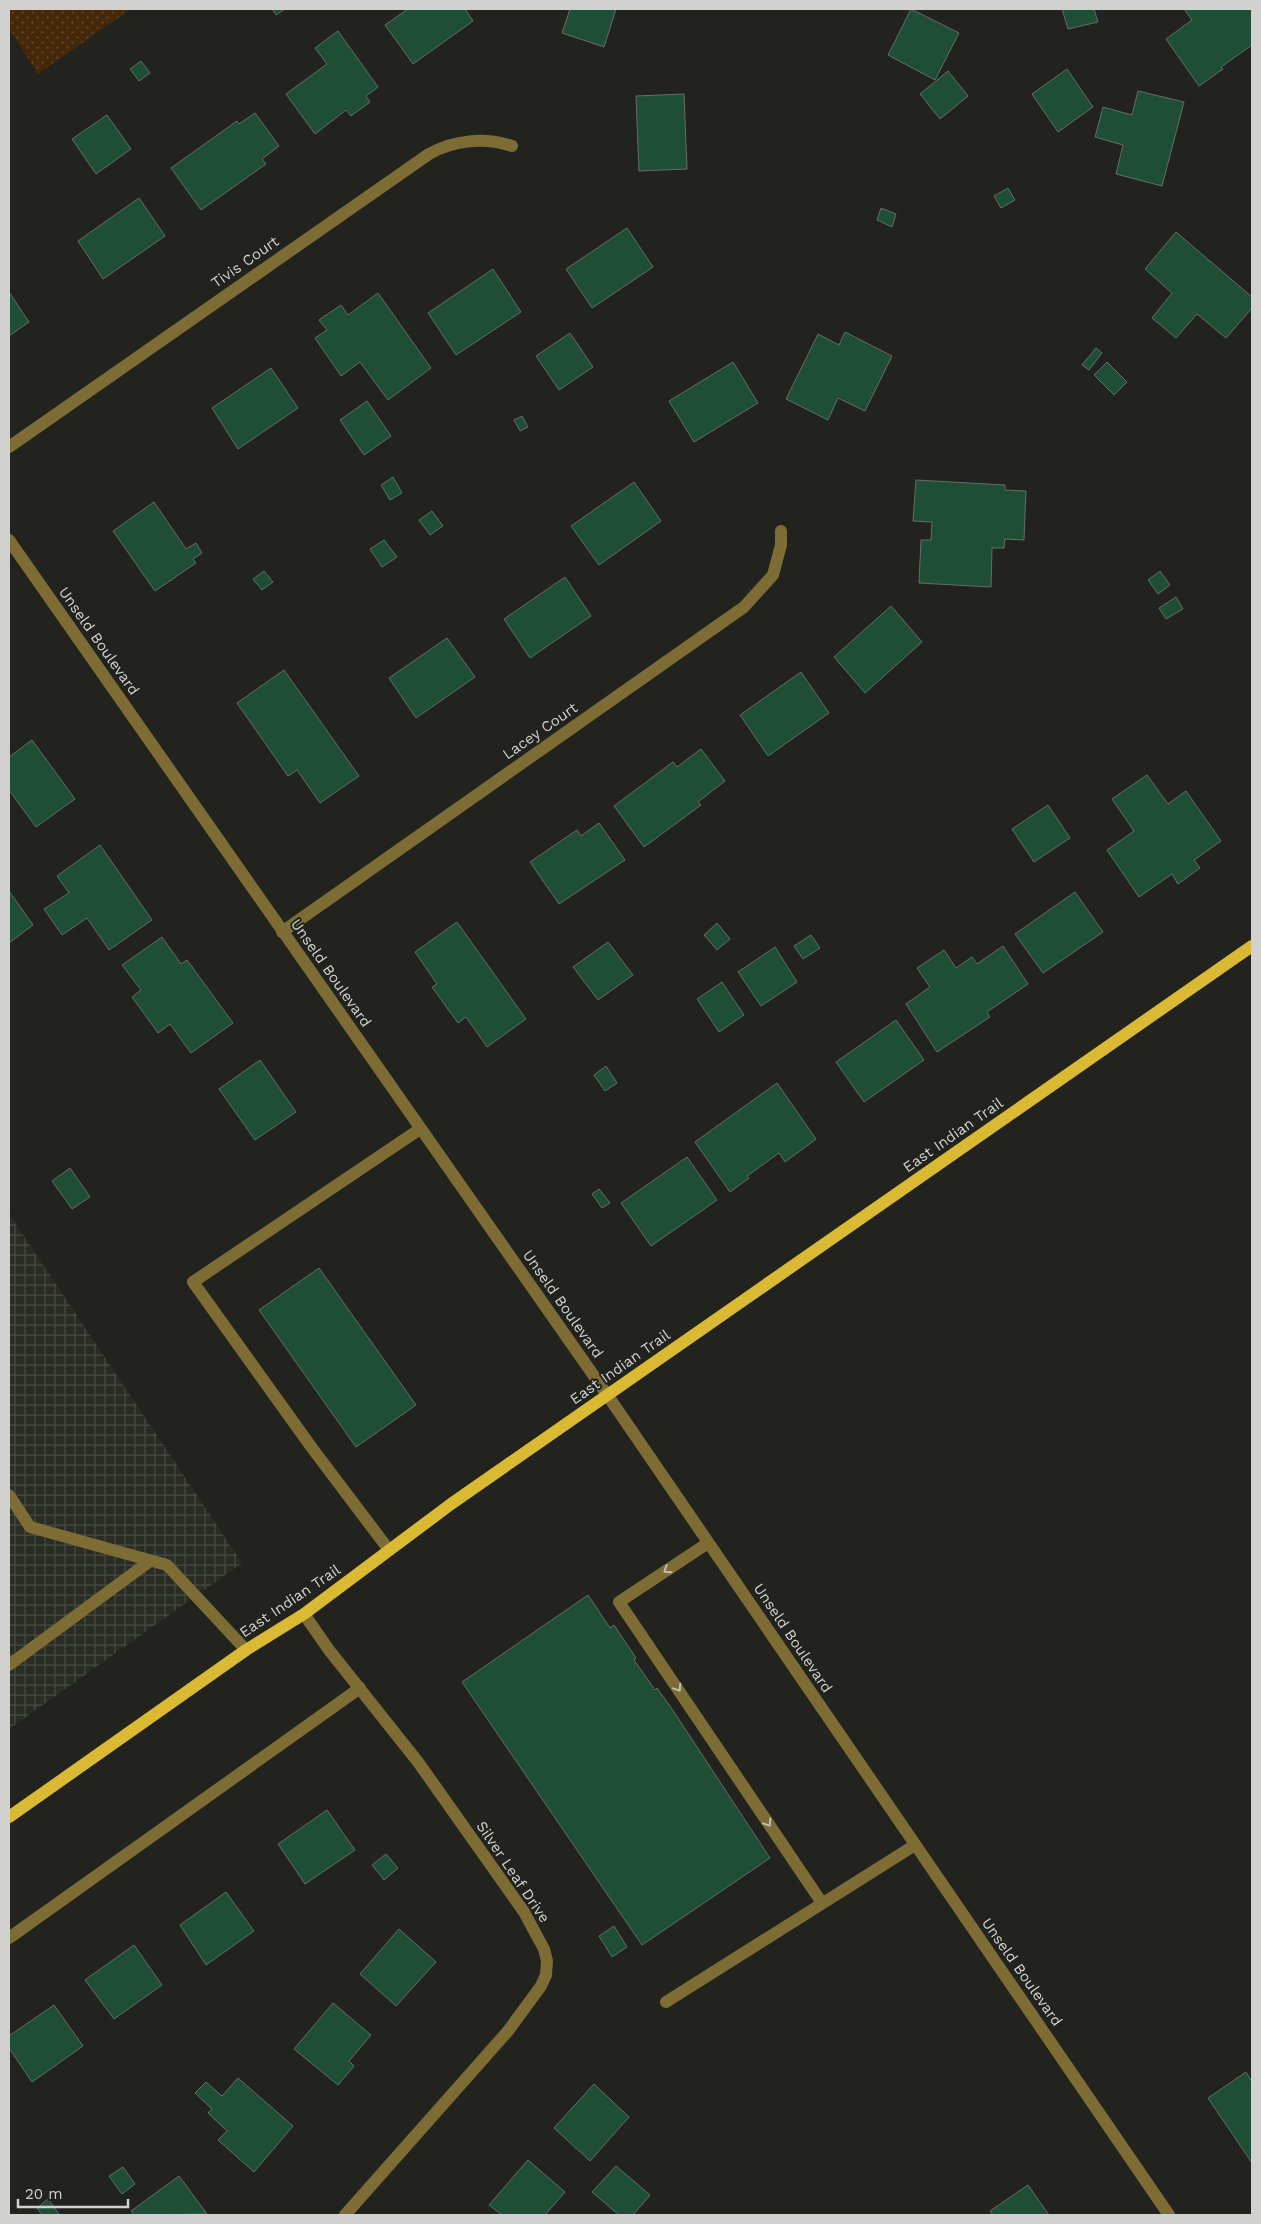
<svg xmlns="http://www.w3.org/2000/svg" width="1261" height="2224" viewBox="0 0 1261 2224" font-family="'Work Sans',sans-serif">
<defs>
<pattern id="industrial-grid" width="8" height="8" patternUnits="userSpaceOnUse" patternTransform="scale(1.25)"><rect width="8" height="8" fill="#292d24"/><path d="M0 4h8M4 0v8" fill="none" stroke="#474b43"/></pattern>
<pattern id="grass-dots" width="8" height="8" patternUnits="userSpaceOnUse" patternTransform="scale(1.25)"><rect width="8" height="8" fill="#45280a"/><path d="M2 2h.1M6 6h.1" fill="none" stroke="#5f462d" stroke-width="1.8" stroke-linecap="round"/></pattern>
</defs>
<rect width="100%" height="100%" fill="#22231f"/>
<polygon fill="url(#industrial-grid)" points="9,1214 242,1563 9,1729"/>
<polygon fill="url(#grass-dots)" points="9,9 131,9 38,74 9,28"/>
<g fill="#1e4f36" stroke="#676c69">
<polygon points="272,9 285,9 276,15"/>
<polygon points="408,9 465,9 473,21 413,64 385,25"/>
<polygon points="570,9 616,9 604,47 562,33"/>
<polygon points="911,9 959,33 935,80 888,55"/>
<polygon points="1062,9 1094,9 1098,22 1068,29"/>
<polygon points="1184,9 1252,9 1252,45 1221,67 1223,69 1199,86 1166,39 1192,20"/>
<polygon points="338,31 378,87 366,96 370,102 351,116 346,110 315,134 286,94 327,64 315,48"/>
<polygon points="141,61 150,73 139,81 130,69"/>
<polygon points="1067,69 1093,107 1058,132 1032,94"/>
<polygon points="948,71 968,96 940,119 920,94"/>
<polygon points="1138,91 1184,102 1162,186 1116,174 1123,145 1095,137 1103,107 1132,115"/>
<polygon points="684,94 687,169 639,171 636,96"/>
<polygon points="255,113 279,146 262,159 266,164 201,210 171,168 237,121 239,124"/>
<polygon points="107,115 131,149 96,174 72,139"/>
<polygon points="1008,188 1015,200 1001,208 994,196"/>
<polygon points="139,198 165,236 103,279 78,241"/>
<polygon points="881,208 896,214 892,227 877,220"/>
<polygon points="627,228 653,267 592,308 566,269"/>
<polygon points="1176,232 1252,297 1252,308 1226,338 1197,314 1176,338 1152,318 1172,293 1145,269"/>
<polygon points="493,269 521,312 456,355 428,313"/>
<polygon points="9,292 29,322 9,336"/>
<polygon points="378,293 431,368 388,400 360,362 341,376 315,338 327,330 319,320 341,305 348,315"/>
<polygon points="845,332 892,356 865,411 838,398 828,420 786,399 818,334 839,345"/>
<polygon points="570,333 593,367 559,390 536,356"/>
<polygon points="1096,348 1102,353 1089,370 1082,365"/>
<polygon points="733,362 758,403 694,442 669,401"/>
<polygon points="1107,362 1127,382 1114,395 1094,375"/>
<polygon points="271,368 298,408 238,449 212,408"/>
<polygon points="367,401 391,436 364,455 340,420"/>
<polygon points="522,416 528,427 520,431 514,420"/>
<polygon points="393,477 402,493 390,500 381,485"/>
<polygon points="916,480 1005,485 1005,490 1026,491 1024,540 1005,539 1004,548 992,548 991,587 919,583 921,540 931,540 932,522 913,521"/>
<polygon points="634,482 661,521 599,565 571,526"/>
<polygon points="154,502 186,549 196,543 202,553 193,559 196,563 155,591 113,531"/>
<polygon points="432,511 443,526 430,535 419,520"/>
<polygon points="384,540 397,557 382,567 370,549"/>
<polygon points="264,571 273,582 262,590 253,579"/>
<polygon points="1160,571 1170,585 1158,594 1148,580"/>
<polygon points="565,577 591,616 530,658 504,619"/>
<polygon points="1176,597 1183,609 1166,619 1159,608"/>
<polygon points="891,606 922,642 865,693 834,657"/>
<polygon points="447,638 475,677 416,718 389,678"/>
<polygon points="284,670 359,776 320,803 297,770 288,776 237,703"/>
<polygon points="801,672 829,713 768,756 740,715"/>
<polygon points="32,740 75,799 36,827 9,790 9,757"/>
<polygon points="701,749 725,781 698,802 701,805 644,847 614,806 673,762 677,767"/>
<polygon points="1147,775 1168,804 1186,791 1221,841 1194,860 1200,868 1178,884 1172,874 1139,897 1107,850 1134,831 1112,799"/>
<polygon points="1048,805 1070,838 1034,862 1012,829"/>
<polygon points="599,823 625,860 559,904 530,862 577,830 581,836"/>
<polygon points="100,845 152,920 109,950 87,918 62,935 44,909 69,893 57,876"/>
<polygon points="9,891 33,925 9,943"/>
<polygon points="1075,892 1103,932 1043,973 1015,934"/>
<polygon points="457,922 526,1019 487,1047 466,1017 458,1023 432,987 437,984 415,952"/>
<polygon points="717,923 730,939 717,950 704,935"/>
<polygon points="811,935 820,948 803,959 794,946"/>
<polygon points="162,937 181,964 187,960 233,1023 191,1053 170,1024 158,1033 132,997 141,990 122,965"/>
<polygon points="608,942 633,975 598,1000 573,967"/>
<polygon points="1003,946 1028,984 987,1012 990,1017 937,1052 906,1004 930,987 917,968 944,950 956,968 972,957 977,964"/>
<polygon points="775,947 797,982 761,1006 738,972"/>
<polygon points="722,982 744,1015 719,1032 697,999"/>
<polygon points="896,1020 924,1060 864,1102 836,1062"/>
<polygon points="260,1060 296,1112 255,1140 219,1089"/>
<polygon points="606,1066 617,1083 605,1091 594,1075"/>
<polygon points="777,1083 816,1139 785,1162 779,1153 747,1176 749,1178 730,1192 695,1142"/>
<polygon points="687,1157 717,1200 651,1246 621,1203"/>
<polygon points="70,1168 90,1197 72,1209 52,1181"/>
<polygon points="599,1189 610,1203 602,1208 592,1194"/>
<polygon points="319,1268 416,1405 356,1447 259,1310"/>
<polygon points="588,1595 610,1628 614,1625 636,1658 634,1660 655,1690 657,1688 672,1709 770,1858 642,1945 462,1682"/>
<polygon points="327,1810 355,1850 305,1884 278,1844"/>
<polygon points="386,1854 398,1868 384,1880 372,1865"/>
<polygon points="226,1892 254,1931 206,1965 180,1925"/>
<polygon points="614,1926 627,1947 612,1957 599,1936"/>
<polygon points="399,1929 436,1962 396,2006 360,1974"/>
<polygon points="134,1945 162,1985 114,2019 85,1980"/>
<polygon points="333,2003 371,2035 349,2061 354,2066 338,2085 294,2049"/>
<polygon points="54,2005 83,2046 32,2082 9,2048 9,2036"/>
<polygon points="1246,2072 1252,2082 1252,2163 1208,2098"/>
<polygon points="238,2078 293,2126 254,2172 218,2140 227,2131 208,2113 212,2109 195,2093 206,2082 222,2096"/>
<polygon points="594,2084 629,2117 590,2161 554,2128"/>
<polygon points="528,2160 565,2192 545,2215 502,2215 489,2205"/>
<polygon points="616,2166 650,2195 633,2215 619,2215 592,2192"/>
<polygon points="123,2167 135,2184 122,2194 109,2176"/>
<polygon points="179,2176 207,2214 134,2215 131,2211"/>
<polygon points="1028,2185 1049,2215 993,2215 990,2211"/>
<polygon points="48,2199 59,2214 57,2215 42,2215 37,2208"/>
</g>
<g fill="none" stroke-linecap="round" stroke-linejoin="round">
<g stroke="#7d6d35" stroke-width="12">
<path d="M9,447L429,154C454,140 484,137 512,146"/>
<polyline points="9,540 608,1396 1169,2215"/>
<polyline points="282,932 744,607 773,575 781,545 781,531"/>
<polyline points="9,1495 30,1527 167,1565 246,1650"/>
<polyline points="708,1543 619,1602 822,1903"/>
<polyline points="389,1550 312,1448 193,1282 420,1129"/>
<polyline points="304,1614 329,1650 418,1762 524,1912 544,1949 547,1961 546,1975 541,1986 508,2031 345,2215"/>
<polyline points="9,1665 150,1561"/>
<polyline points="9,1938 360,1688"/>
<polyline points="666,2002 915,1845"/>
</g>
<polyline stroke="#dab933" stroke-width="12" points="9,1817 246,1650 304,1614 451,1504 1252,946"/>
</g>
<defs><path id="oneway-chevron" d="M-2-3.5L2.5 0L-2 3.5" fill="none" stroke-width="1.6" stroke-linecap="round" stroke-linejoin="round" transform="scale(1.25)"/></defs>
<g stroke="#c0beb0">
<use href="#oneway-chevron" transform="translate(667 1570) rotate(147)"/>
<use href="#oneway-chevron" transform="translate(678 1688) rotate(56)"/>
<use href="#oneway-chevron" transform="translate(768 1823) rotate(56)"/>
</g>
<g text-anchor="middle" stroke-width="4" stroke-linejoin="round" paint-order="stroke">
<g font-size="15" fill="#d1d2cf" stroke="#22231f">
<text transform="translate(245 262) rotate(-35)" y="5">Tivis Court</text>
<text transform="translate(99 641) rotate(55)" y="5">Unseld Boulevard</text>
<text transform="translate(540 731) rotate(-35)" y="5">Lacey Court</text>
<text transform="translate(331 973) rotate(55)" y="5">Unseld Boulevard</text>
<text transform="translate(953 1135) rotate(-35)" y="5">East Indian Trail</text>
<text transform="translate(563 1304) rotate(55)" y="5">Unseld Boulevard</text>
<text transform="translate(620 1367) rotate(-35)" y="5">East Indian Trail</text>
<text transform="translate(290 1601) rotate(-34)" y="5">East Indian Trail</text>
<text transform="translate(793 1638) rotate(56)" y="5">Unseld Boulevard</text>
<text transform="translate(513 1872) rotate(56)" y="5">Silver Leaf Drive</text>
<text transform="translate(1022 1972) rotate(55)" y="5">Unseld Boulevard</text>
</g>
</g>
<rect width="1261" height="2224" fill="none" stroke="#d1d2cf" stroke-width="20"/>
<path d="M18 2199v8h110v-8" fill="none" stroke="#d1d2cf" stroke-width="2.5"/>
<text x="25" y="2199" font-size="15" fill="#d1d2cf" stroke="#22231f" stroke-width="4" paint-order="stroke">20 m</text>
</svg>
